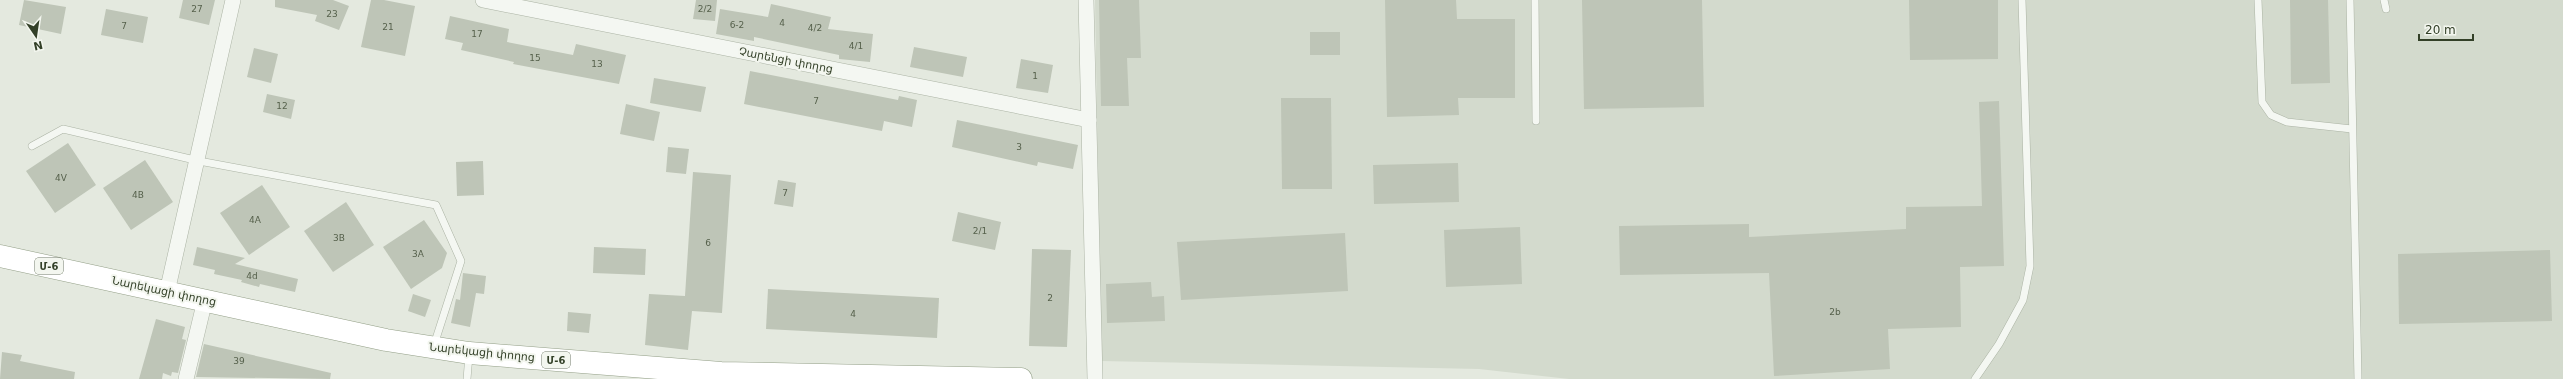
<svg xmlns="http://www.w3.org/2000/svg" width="2563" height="379" viewBox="0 0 2563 379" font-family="'DejaVu Sans','Noto Sans Armenian',sans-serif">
<rect width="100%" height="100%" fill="#e4e9df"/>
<polygon fill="#d3dacd" points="1095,0 2563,0 2563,379 1569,379 1479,369 1101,361"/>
<g fill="#bec5b7">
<polygon points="24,0 66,7 61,34 19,25"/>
<polygon points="183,0 215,0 209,25 179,18"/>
<polygon points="275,0 333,0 349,6 339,30 315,21 317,15 275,7"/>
<polygon points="371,0 384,0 415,6 405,56 361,47"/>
<polygon points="696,0 717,0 715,21 693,19"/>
<polygon points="1099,0 1139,0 1141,58 1127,58 1129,106 1101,106"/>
<polygon points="1385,0 1456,0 1457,19 1515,19 1515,98 1458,98 1459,115 1387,117"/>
<polygon points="1582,0 1702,0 1704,107 1584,109"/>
<polygon points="1909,0 1998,0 1998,59 1910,60"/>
<polygon points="2290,0 2328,0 2330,83 2291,84"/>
<polygon points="771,4 831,17 828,29 873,34 870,62 839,59 839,55 754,37 754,41 716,34 720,9 768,17"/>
<polygon points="106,9 148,17 143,43 101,35"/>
<polygon points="450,16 509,29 507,42 573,55 576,44 626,55 619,84 513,64 514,62 461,50 463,43 445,39"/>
<rect x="1310" y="32" width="30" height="23"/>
<polygon points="914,47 967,57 963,77 910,67"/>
<polygon points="254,48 278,54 271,83 247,77"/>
<polygon points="1021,59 1053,65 1048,93 1016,88"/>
<polygon points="750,71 898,100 899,96 917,100 912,127 884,121 882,131 744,104"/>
<polygon points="654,78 706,87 701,112 650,103"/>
<polygon points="267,94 295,100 291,119 263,112"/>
<polygon points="1281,98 1331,98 1332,189 1282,189"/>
<polygon points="1999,101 2004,266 1960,267 1961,327 1888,329 1890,369 1774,376 1769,273 1620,275 1619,226 1749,224 1749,237 1906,229 1906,207 1982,206 1979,102"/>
<polygon points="626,104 660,112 654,141 620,134"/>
<polygon points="957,120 1078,145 1073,169 1038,162 1037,166 952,147"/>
<polygon points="68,143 96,185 55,213 26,171"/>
<polygon points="668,147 689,149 686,174 666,172"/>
<polygon points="145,160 173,202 131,230 103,188"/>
<polygon points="483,161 484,195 457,196 456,162"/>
<polygon points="1458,163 1459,202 1374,204 1373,165"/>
<polygon points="693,172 731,175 722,313 692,311 688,350 645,345 649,294 685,296"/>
<polygon points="778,180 796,183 793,207 774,204"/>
<polygon points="262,185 290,227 249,255 220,213"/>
<polygon points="346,202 374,245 333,272 304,231"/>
<polygon points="958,212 1001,222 995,250 952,241"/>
<polygon points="424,220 447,253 442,268 411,289 383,247"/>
<polygon points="1520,227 1522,284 1446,287 1444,230"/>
<polygon points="1345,233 1348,291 1181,300 1177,242"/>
<polygon points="197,247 245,258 235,264 298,279 295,292 260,284 259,287 241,282 242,280 214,274 215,270 193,265"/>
<polygon points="594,247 646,249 645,275 593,273"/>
<polygon points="1032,249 1071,250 1067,347 1029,346"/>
<polygon points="2550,250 2552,321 2399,324 2398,254"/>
<polygon points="463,273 486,276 484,294 476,293 470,327 451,323 456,299 460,300"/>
<polygon points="1151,282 1152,297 1164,296 1165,321 1107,323 1106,284"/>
<polygon points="768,289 939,298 937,338 766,329"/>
<polygon points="413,294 431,300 425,317 408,311"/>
<polygon points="568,312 591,314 589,333 567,331"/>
<polygon points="156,319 185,327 182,339 186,340 178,373 172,372 171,376 163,373 162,379 139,379"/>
<polygon points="204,344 331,373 330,379 196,377"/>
<polygon points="2,352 22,355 20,361 75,372 74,379 0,379"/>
</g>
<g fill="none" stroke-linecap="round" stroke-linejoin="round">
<g stroke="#abb3a4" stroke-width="8">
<g id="service">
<polyline points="1535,0 1536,121"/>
<polyline points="2258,0 2262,102 2271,115 2287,122 2352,129"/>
<polyline points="2350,0 2358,379"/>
<polyline points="2384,0 2386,9"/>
<polyline points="32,146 63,129 199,161 436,205 461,261 434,345"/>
<polyline points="467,379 469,355"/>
<polyline points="1975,379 1999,344 2023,300 2030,266 2022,0"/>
</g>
</g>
<g stroke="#abb3a4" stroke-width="16">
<g id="minor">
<polyline points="483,0 1089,120"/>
<polyline points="1086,0 1095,379"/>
<polyline points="167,292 233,0"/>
<polyline points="186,379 205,300"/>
</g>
</g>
<g stroke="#939f87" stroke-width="23">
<polyline id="trunk" points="0,256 386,340 469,353 721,373 1021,379"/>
</g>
<use href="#service" stroke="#f4f7f2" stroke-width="7"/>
<use href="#minor" stroke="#f4f7f2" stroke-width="15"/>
<use href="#trunk" stroke="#fff" stroke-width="22"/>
</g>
<g text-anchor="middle" stroke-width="4" stroke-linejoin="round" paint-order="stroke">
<g font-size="9" fill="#56614c">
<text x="197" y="12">27</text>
<text x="705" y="12">2/2</text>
<text x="332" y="17">23</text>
<text x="782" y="26">4</text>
<text x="737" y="28">6-2</text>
<text x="124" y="29">7</text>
<text x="388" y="30">21</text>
<text x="815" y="31">4/2</text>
<text x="477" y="37">17</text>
<text x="856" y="49">4/1</text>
<text x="535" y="61">15</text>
<text x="597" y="67">13</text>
<text x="1035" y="79">1</text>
<text x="816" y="104">7</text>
<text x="282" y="109">12</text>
<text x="1019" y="150">3</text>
<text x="61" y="181">4V</text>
<text x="785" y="196">7</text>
<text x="138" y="198">4B</text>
<text x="255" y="223">4A</text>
<text x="980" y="234">2/1</text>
<text x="339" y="241">3B</text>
<text x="708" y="246">6</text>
<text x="418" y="257">3A</text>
<text x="252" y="279">4d</text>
<text x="1050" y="301">2</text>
<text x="1835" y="315">2b</text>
<text x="853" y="317">4</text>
<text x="239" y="364">39</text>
</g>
<g fill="#f3f6ef" stroke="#6d7764" stroke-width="1">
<rect x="35" y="258" width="28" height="16" rx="3"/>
<rect x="542" y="352" width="28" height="16" rx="3"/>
</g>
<g font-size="10" font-weight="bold" fill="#334028">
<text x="49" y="270">Մ-6</text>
<text x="556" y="364">Մ-6</text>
</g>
<g font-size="11" fill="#334028" stroke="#f3f6ef">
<text transform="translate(786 60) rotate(11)" y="4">Չարենցի փողոց</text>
<text transform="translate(164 291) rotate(12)" y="4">Նարեկացի փողոց</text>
<text transform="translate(482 352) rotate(6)" y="4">Նարեկացի փողոց</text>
</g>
</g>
<g transform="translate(36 36) rotate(167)" stroke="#f3f6ef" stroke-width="3" paint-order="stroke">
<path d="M0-3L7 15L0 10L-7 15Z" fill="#334028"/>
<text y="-6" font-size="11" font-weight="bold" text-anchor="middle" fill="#334028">N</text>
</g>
<path d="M2419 34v6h54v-6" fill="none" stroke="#334028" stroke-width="2"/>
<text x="2425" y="34" font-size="12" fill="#334028" stroke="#f3f6ef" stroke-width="3" paint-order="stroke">20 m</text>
</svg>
